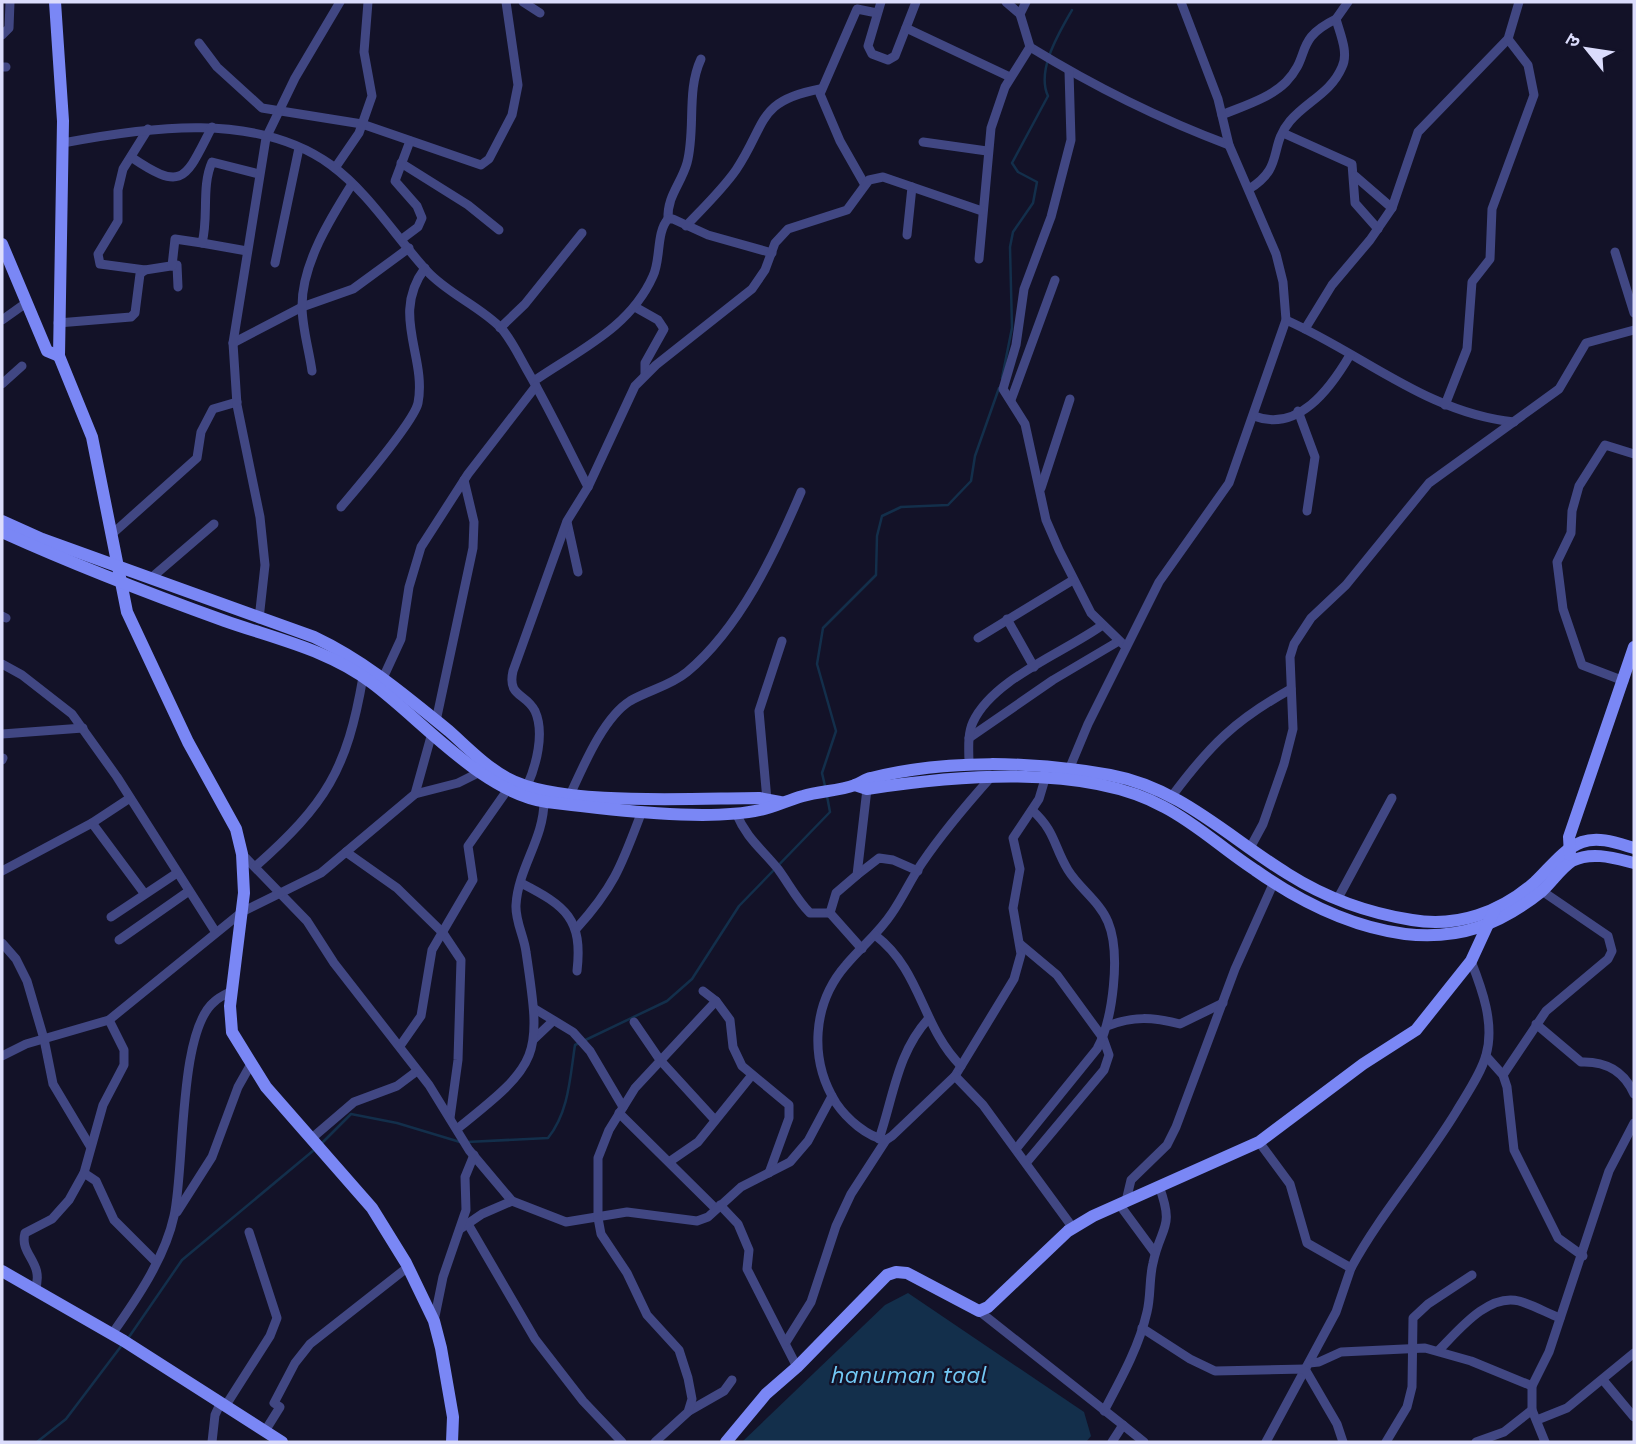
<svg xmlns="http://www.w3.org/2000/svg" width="1636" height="1444" viewBox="0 0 1636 1444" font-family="'Work Sans','Noto Sans Devanagari',sans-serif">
<rect width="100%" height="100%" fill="#131228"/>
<polygon fill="#132f4b" points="908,1293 1084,1412 1091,1436 1086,1442 742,1442 885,1305"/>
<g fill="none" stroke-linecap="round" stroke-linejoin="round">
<g stroke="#132f4b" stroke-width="2.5">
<path d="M1002,378L1012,328L1010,247L1013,232L1033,203L1037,182L1018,172L1012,163L1048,96C1036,70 1059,33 1072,10"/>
<polyline points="825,786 822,773 836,731 817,664 823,628 876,575 877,536 882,516 901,507 948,505 971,481 975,456 999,388"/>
<path d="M467,1142L548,1138C569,1112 570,1077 575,1045L667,1001L692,979L739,906L830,812L827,796"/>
<polyline points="322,1143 351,1114 397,1123 460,1142"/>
<polyline points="129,1337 182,1260 314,1150"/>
<polyline points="37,1442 66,1419 122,1345"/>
</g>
<g stroke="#414783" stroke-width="9">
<polyline points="523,2 540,13"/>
<polyline points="881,2 868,46 872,54 888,60 895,56 916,2"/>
<polyline points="1006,2 1020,14"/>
<polyline points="906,28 1010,77"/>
<polyline points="2,35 9,28 10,2"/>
<polyline points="199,43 217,67 262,108 362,124 481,165 489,159 512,115 518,85 506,2"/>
<path d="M1030,47C1095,87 1157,118 1229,145"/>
<polyline points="2,67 6,67"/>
<polyline points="1069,71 1071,140 1051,217 1024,289 1016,345 1003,389 1025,424 1046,520 1059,550 1091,613 1126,647"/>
<path d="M1222,115C1243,106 1270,98 1286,82C1312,55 1293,40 1336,19"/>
<polyline points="148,129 123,169 118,190 118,221 98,254 100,264 145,270 177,265 178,287"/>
<polyline points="1283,133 1352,164 1355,203 1378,229"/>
<polyline points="923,142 987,151"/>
<path d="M63,143C147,127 257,111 331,165C369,193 395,236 427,271C448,294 480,306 502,329C512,341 519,356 527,370C549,408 568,448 588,487"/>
<path d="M131,157C184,193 185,179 212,127"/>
<polyline points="401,163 468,205 499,230"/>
<polyline points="335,168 359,133 372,96 364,52 368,2"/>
<polyline points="1355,176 1392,208"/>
<polyline points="865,185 840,141 820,94 857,9 877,13"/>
<path d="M1249,189C1285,167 1268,147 1290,121C1307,101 1331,93 1342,67C1349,53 1340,34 1336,19L1348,2"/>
<path d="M668,219C667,196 681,184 687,163C696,129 686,91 701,59"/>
<path d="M686,226C703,208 722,190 736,170C767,124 756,101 820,89"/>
<polyline points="907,235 912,187"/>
<polyline points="402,239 418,227 422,218 417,206 395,181 410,141"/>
<polyline points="202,243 247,251"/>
<polyline points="1615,252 1634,313"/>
<polyline points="979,259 991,128 1005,87 1030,47 1020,14 1026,2"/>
<polyline points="275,263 299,148"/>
<path d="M172,266L175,239L202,243C209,217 201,187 212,162L259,174"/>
<polyline points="635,307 658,320 664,329 645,363 645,375"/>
<polyline points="2,320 26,303"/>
<path d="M1286,320C1363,354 1427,413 1514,422"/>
<polyline points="58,323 131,317 135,313 140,274 145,270"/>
<polyline points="500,328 525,304 582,233"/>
<polyline points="1305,329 1332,285 1370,240 1392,208 1418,132 1508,39 1519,2"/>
<polyline points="233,343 302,307 353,289 409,248"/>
<path d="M312,371C309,350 302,327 302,306C302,264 330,219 352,184"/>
<path d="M534,381C579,350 630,328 653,276C661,260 656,232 668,219H673L708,235L772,253"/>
<polyline points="2,384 22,366"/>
<polyline points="1011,400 1055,280"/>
<polyline points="1445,405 1467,349 1472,282 1490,259 1492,209 1534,95 1528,65 1508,39"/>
<polyline points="1298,411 1315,457 1307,511"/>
<path d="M1254,416C1298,433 1330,389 1350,355"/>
<polyline points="1041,488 1070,399"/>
<path d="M341,507C357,488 414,422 418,403C427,356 390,315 425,268"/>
<polyline points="567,522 578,572"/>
<polyline points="111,535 197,458 201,432 213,409 237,402"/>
<polyline points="150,579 214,524"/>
<polyline points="2,616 6,618"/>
<polyline points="259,619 265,565 260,517 237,405 233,343 266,138 295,78 340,2"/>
<polyline points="1007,619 1034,667"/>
<polyline points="978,638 1073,580"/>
<polyline points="2,664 22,675 72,714 117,777 215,931"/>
<polyline points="383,678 401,639 409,587 421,547 468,474 536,386"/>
<polyline points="1624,681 1582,665 1563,609 1557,562 1571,533 1572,511 1579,486 1605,445 1634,454"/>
<polyline points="436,721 473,548 474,522 464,480"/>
<polyline points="2,734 83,728"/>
<polyline points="969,738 1053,680 1119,641"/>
<polyline points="2,760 3,758"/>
<path d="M969,765C969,751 967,735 973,722C993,679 1063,653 1101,626"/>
<polyline points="1068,772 1088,724 1159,582 1229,483 1286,320 1283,282 1276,254 1229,145 1218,99 1181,2"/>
<path d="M992,776C967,804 943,832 922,863C911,879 903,897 892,913C879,933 861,947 846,965C812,1004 809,1060 836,1103C847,1119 867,1137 886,1140L892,1136L955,1076L1014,979L1021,954L1013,908L1020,869L1013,838L1039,799L1045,779"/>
<path d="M527,786C536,766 545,733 535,711C526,693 507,697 513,671L567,521L588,487L635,386L656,365L752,289L765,270L775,243L788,229L847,210L869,180L883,177L982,211"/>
<polyline points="415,794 458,783 480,772"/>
<path d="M570,795C583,767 603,718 630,701C649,690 670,686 687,672C740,628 775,553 801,492"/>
<path d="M1172,796C1210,745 1235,720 1291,689"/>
<polyline points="767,800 759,711 782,641"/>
<path d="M736,813C747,839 761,848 778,869C789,884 797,900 810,913H830"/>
<polyline points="92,823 144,893"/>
<polyline points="1250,848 1263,824 1284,764 1293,729 1290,657 1294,644 1311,618 1346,585 1429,483 1559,389 1586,343 1634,330"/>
<polyline points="346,852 397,888 443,933 461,960 458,1060 450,1118"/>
<polyline points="242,854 307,921 334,963 429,1085 469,1150 512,1201"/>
<path d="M255,867C326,804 347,770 363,677"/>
<polyline points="2,871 92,823 130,798"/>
<polyline points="857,875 879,858 893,860 918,871"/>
<path d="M521,883C566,906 583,919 577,971"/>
<polyline points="1337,900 1392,798"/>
<polyline points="111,917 177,873"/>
<path d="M576,929C615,886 622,864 642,811"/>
<path d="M875,935C922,971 921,1026 961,1066"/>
<polyline points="119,940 189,891"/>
<polyline points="2,943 16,959 27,981 44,1039 53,1084 90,1146"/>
<polyline points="1020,944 1057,975 1103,1038 1109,1055 1104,1070 1026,1163"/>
<polyline points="862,949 830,913 836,893 857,875 867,789"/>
<polyline points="703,991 716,1001 730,1020 733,1047 742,1066 789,1105 789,1118 769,1173"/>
<polyline points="535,1009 573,1032 590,1051 623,1107"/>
<polyline points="634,1022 660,1060 714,1119"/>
<path d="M1536,1024L1581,1062C1605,1061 1624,1071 1634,1094"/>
<path d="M1107,1026C1134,1016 1152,1017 1180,1024L1223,1003"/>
<polyline points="534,1039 553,1021"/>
<polyline points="400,1046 421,1016 432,950 473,880 468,846 508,789"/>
<polyline points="2,1056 26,1044 109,1020 242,912 321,873 415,794 432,733"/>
<polyline points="1486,1056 1503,1075 1507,1087 1514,1150 1558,1238 1583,1256"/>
<polyline points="1503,1075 1546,1011 1608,959 1612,951 1608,936 1542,891"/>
<polyline points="955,1076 983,1105 1073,1228"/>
<polyline points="619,1113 716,1209"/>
<path d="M457,1129C541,1062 542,1058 526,952C524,936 515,921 516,905C518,868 544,839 544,801"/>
<polyline points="312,1138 354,1102 397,1086 417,1071"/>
<path d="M879,1139C894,1095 897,1053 929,1018"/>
<polyline points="1259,1142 1290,1184 1307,1243 1351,1268 1336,1312 1266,1442"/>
<path d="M1016,1149L1097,1049C1113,1020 1121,953 1108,922C1100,902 1079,888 1068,870C1053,845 1056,832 1032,810"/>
<polyline points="669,1162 698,1142 752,1075"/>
<polyline points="84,1173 96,1181 114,1220 156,1262"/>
<polyline points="1126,1201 1131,1180 1167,1145 1176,1127 1235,969 1274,882"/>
<polyline points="1119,1204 1155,1253"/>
<polyline points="720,1205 738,1224 749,1250 747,1269 797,1367"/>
<polyline points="177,1212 212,1157 238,1087 251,1064"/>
<polyline points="468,1224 535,1339 583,1401 622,1442"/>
<polyline points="460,1229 482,1214 512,1201 566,1222 627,1212 697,1221 708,1217 741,1187 790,1162 808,1141 832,1096"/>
<path d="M1351,1268C1381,1213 1423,1166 1456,1112C1466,1095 1481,1074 1486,1055C1495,1024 1482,989 1471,961"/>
<path d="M35,1290C45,1262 19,1255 25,1233L52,1219L69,1200L84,1173L103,1105L124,1065V1050L109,1020"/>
<polyline points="979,1311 1123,1425 1112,1442"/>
<polyline points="434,1321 443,1277 466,1210 465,1177 474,1155"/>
<polyline points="1142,1328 1190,1359 1215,1371 1305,1369 1337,1424 1343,1442"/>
<path d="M112,1334C136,1300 165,1258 174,1216C185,1167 178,1032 214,1002C219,997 226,994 232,991"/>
<polyline points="786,1342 811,1302 836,1226 851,1194 886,1140"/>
<path d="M1439,1350C1458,1331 1488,1293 1519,1301C1533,1305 1547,1313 1560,1318"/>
<polyline points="1309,1363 1319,1362 1341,1352 1425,1348 1471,1361 1532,1386"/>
<polyline points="1603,1380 1634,1417"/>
<polyline points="226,1405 270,1336 277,1318 249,1232"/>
<polyline points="689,1411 724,1391 732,1380"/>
<path d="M1104,1411C1121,1379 1139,1347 1147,1312C1151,1296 1149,1279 1153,1263C1161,1225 1175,1229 1159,1186"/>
<polyline points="1537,1420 1567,1408 1634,1353"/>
<polyline points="1123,1425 1144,1442"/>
<polyline points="265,1431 280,1407 274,1403 295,1363 310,1344 408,1267"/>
<polyline points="212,1442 215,1415 221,1402"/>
<polyline points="655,1442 688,1412 692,1399 688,1378 679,1350 647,1315 627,1273 601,1234 598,1218 598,1158 609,1130 635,1088 716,1001"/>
<polyline points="1386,1442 1407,1407 1412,1387 1413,1318 1428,1304 1472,1275"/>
<polyline points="1476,1442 1504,1432 1532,1410"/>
<polyline points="1545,1442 1532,1410 1532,1386 1549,1352 1609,1171 1634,1123"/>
</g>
<g stroke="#7a87f5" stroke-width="12">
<polyline points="55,2 63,121 59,356 92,437 127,612 188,742 236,829 242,854 244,893 230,1006 232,1032 266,1087 372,1208 406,1263 434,1321 441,1348 453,1417 452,1442"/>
<polyline points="2,244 47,351 59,356"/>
<path d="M2,521L42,539L314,637C365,661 406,696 449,731C467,747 485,766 507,778C559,807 696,798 759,798L780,802"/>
<path d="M2,532C75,565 150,594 225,621C276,639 329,650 372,683C423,721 483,793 547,802C604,809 706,822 760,810C775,807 788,800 803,796C820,791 839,791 855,785C861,783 865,779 871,778C946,759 1034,761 1110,775C1181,788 1229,838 1288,874C1326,898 1368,913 1412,920C1457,928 1501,912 1535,882C1550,868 1563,849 1582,842C1599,836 1617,843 1634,848"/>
<path d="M855,785L867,789C953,776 1084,763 1164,807C1197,824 1224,850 1255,870C1299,901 1351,927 1405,934C1459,940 1500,925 1542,891C1552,882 1561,868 1572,861C1592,851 1614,858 1634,863"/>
<polyline points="1570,855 1569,837 1634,647"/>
<polyline points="2,1271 124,1341 282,1442"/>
<polyline points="726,1442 766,1394 797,1367 887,1275 896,1272 907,1273 979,1311 988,1307 1068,1231 1093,1216 1259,1142 1363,1064 1416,1030 1471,961 1495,909"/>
</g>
</g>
<g text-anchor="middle" stroke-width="5" stroke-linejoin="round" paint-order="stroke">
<g font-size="23" font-style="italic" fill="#72c8f4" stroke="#131228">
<text x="909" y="1383">hanuman taal</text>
</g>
</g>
<rect width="1636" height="1444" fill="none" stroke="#dbdcfc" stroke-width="7"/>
<g transform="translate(1587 49) rotate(300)" stroke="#131228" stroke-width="5" paint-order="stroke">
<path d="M0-5L12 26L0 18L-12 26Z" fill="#dbdcfc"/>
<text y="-10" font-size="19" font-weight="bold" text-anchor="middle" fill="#dbdcfc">उ</text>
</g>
</svg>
